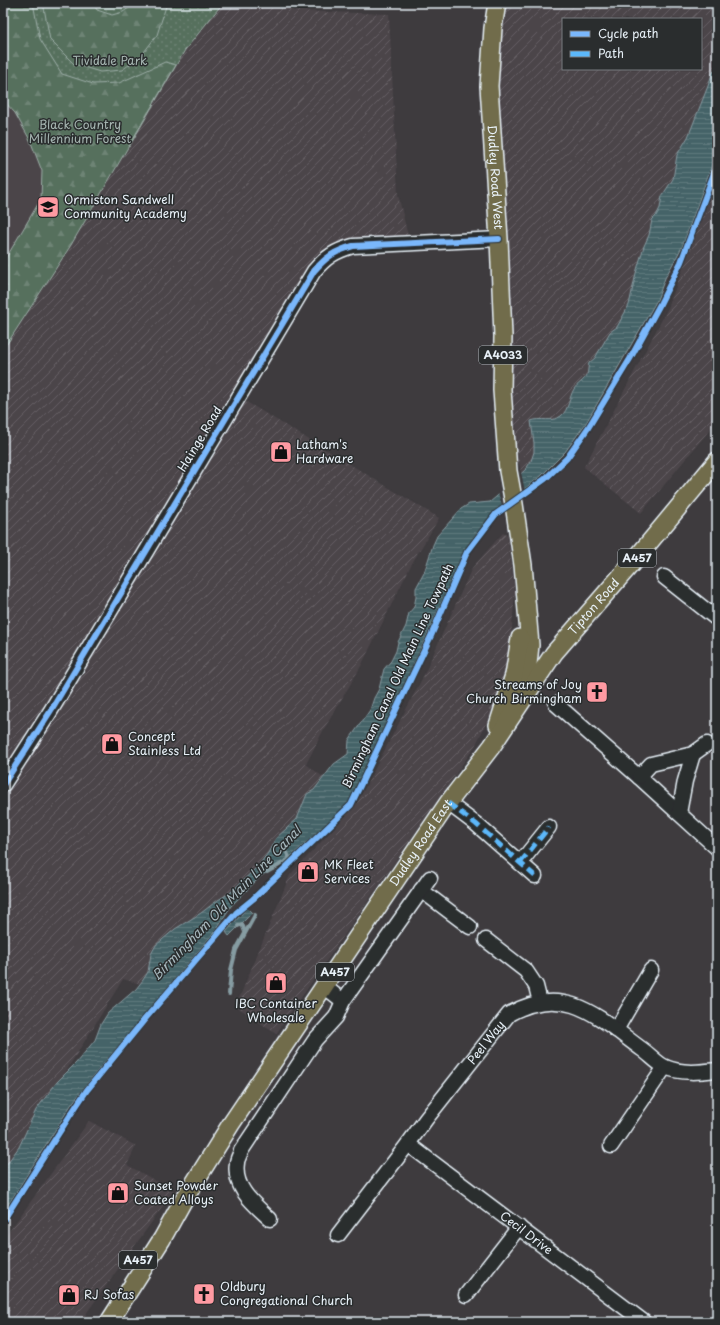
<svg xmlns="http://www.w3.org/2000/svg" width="720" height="1325" viewBox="0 0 720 1325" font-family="'Playpen Sans',sans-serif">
<defs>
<pattern id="industrial-furrows" width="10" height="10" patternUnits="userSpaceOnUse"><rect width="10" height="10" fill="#4c454a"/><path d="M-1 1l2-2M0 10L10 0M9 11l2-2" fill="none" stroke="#666065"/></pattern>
<pattern id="grass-dots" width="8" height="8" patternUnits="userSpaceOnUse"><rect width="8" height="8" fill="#566f5d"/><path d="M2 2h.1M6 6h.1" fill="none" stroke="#6e8475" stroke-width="1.8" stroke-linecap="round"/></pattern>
<pattern id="forest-firs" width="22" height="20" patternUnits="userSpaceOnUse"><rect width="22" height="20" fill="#566f5d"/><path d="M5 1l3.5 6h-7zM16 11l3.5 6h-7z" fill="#6e8475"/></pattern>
<pattern id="water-rules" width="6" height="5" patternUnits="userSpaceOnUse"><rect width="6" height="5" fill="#456368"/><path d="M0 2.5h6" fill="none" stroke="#607a7e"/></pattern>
</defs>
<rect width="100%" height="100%" fill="#3e3b3e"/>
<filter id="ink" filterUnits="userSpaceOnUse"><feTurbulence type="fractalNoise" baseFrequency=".025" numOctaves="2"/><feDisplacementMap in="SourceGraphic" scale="8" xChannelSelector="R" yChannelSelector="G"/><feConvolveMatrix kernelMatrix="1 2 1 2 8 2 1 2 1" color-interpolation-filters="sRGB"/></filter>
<g filter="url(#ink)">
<polygon fill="#4c454a" points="3,58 129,147 3,350"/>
<g fill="url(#industrial-furrows)" fill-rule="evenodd">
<polygon points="223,3 280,3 294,11 389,14 398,195 410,244 353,246 323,261 238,397 439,518 411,565 361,666 324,729 306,764 335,786 147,986 123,979 3,1173 3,350 71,245 185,50"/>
<path d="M497,3H717V97L627,333L523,481L519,463L508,471L493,28ZM563,19H701V69H563Z"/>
<polygon points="717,178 717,421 641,513 584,467 668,308"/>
<polygon points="503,533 508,536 515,593 509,657 506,675 490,716 475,746 276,1034 236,1006 290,875 356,805 423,677 472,568"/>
<polygon points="89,1121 136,1146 127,1165 174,1191 80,1322 3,1322 3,1240"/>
</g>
<polygon fill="url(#grass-dots)" stroke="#9fb0aa" points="3,3 223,3 185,50 129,147 29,75"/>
<g fill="url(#forest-firs)" stroke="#9fb0aa">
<polygon points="3,3 33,3 40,39 62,74 93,84 119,83 165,62 176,65 71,245 3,350 3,263 41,199 42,171 30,140 15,113 3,100"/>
<polygon points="44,3 93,3 97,10 112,15 123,12 136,3 167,3 157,35 141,56 122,70 100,72 74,64 50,40 44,8"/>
</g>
<g fill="url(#water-rules)" stroke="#869ca2">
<path d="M717,66V151L682,247L665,278L657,300L586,423L565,452L541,476L494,512L473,538L464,552L391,715L349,804L290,857L261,876L231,906L215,931L94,1075L71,1105L3,1213V1169L19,1147L36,1110L57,1082L76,1063L95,1040L101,1024L108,1013L136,989L143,980L148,972L151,954L156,945L175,929L201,913L218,900L230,893L258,866L268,853L276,838L297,819L307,794L314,790L334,764L348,754L349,740L370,710L374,698L379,689L384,669L391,661L396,651L398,642L406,626L409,613L414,607L416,597V588L424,573L433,545L437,536L461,509L469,504L490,502L496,497L526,469L531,461L534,452V443L531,421C541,417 552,423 561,416C569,410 569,397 574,389C577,384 585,380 587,375C588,372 588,366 589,363L595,358L610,332L617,327L629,305L636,273L644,246L649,235L652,220L656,216L660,208L662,196L673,179L677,155L688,137L708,86L712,74Z"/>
<polygon points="247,908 252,913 229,936 226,932"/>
</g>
<polygon fill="#3e3b3e" points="521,472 525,491 503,508 498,493"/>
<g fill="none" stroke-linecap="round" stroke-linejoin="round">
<g stroke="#869ca2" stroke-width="4">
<polyline points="267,872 290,859 287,853"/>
<polyline points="238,926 242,924 245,932"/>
<polyline points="229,994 231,970 236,950 255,915"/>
</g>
<g stroke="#e8f1f8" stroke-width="17">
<g id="minor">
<polyline points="664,577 717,619"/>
<polyline points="556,704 639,777 717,848"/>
<polyline points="693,754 707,744"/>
<polyline points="639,777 651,764 693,754 685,781 679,813"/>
<path d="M3,785L50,712L314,271C326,257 335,251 353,246L499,239"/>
<polyline points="448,803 476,824 535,876"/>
<polyline points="520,863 549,827"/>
<polyline points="421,890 470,927"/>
<polyline points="486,940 526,971 536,986 540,1002"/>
<polyline points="325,987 343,1001"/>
<polyline points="616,1030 651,970"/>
<path id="s1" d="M408,1144L644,1322"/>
<polyline points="611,1146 665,1067"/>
<path d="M270,1219C254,1204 233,1188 237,1163C237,1159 240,1155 241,1151L315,1040L336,1017L343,1001L430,878"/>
<path id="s2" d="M338,1235L408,1144L426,1119L509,1014C566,982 599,1018 643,1050C650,1055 658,1064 665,1067C682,1074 700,1072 717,1070"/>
<polyline points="466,1295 519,1227"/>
</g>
</g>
<g stroke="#e8f1f8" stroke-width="20">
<g id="major">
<path id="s3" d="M497,3L493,28L489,86L499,239L503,336L502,390L508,471L514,504L523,565L530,645L526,684L523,694"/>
<polyline points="498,725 514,675 520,638"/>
<path id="s4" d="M109,1322L162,1239L183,1201L231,1124L448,803L492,746L554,653L633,562L717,461"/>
</g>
</g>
<use href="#minor" stroke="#2a2d2e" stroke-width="14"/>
<use href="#major" stroke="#716c4b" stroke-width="17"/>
<g stroke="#5cb8fa" stroke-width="5" stroke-dasharray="10 5" stroke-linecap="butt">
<polyline points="448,803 476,824 535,876"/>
<polyline points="520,863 549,827"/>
</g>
<g stroke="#2a2d2e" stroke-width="8">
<g id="cycleway">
<path d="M3,785L50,712L314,271C326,257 335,251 353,246L499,239"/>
<polyline points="3,1221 71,1114 87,1090 145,1019 237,912 253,899 351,805 431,636 467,552 496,514 545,479 567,458 588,428 630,359 659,306 681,262 717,165"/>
</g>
</g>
<use href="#cycleway" stroke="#7ab7fb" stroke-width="6"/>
</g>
</g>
<defs>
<g id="school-square" transform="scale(1.15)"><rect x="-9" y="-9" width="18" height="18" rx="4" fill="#ff9aa2" stroke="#2a2d2e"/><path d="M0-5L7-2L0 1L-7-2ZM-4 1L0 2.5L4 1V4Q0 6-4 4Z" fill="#111"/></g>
<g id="shop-square" transform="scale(1.15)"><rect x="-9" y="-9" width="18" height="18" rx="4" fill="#ff9aa2" stroke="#2a2d2e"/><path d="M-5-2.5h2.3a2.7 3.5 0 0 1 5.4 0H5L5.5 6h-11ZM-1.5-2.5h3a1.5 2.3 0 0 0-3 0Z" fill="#111"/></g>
<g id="church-square" transform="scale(1.15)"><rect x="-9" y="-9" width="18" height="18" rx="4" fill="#ff9aa2" stroke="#2a2d2e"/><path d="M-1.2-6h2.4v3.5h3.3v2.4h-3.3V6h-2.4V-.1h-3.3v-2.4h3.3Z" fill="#111"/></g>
</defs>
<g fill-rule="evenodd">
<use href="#school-square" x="48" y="207"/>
<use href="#shop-square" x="281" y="452"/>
<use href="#church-square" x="597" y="692"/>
<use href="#shop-square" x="112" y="744"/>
<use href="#shop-square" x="308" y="872"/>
<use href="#shop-square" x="276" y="983"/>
<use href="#shop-square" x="118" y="1193"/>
<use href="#church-square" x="204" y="1294"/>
<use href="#shop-square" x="69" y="1295"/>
</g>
<g text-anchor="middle" stroke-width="3" stroke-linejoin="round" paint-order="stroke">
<g fill="#2a2d2e" stroke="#afb6bb" stroke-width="1">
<rect x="479" y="346" width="48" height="18" rx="3"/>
<rect x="618" y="549" width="38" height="18" rx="3"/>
<rect x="316" y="963" width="38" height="18" rx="3"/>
<rect x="119" y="1251" width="38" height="18" rx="3"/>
</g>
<g font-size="11" font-weight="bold" fill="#e8f1f8">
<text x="503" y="359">A4033</text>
<text x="637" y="562">A457</text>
<text x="335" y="976">A457</text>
<text x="138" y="1264">A457</text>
</g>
<g font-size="12" fill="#a6b6b2" stroke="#2a2d2e">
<text x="110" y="65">Tividale Park</text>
<text x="80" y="129">Black Country<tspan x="80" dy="14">Millennium Forest</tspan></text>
</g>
<g font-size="12" fill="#e8f1f8" stroke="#2a2d2e">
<text dy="4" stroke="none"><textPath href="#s3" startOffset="175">Dudley Road West</textPath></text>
<text transform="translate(200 439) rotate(-59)" y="4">Hainge Road</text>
<text dy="4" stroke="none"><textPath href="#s4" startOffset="865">Tipton Road</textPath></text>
<text transform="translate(398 676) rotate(-65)" y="4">Birmingham Canal Old Main Line Towpath</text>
<text dy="4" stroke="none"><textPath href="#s4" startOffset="572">Dudley Road East</textPath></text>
<text dy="4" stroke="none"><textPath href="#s2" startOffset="243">Peel Way</textPath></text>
<text dy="4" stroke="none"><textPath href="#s1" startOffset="148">Cecil Drive</textPath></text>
</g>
<g font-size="12" fill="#e8f1f8" stroke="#2a2d2e" text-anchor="start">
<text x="64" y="204">Ormiston Sandwell<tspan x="64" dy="14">Community Academy</tspan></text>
<text x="296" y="449">Latham's<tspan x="296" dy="14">Hardware</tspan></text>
<text x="582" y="689" text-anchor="end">Streams of Joy<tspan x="582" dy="14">Church Birmingham</tspan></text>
<text x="128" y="741">Concept<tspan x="128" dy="14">Stainless Ltd</tspan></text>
<text x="324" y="869">MK Fleet<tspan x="324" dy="14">Services</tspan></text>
<text x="276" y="1008" text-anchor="middle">IBC Container<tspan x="276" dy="14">Wholesale</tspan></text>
<text x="134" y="1190">Sunset Powder<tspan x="134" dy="14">Coated Alloys</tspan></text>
<text x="220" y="1291">Oldbury<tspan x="220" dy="14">Congregational Church</tspan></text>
<text x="84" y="1299">RJ Sofas</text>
</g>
<g font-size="13" font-style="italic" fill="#a7b8be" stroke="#2a2d2e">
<text transform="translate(226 903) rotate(-46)" y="5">Birmingham Old Main Line Canal</text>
</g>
</g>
<rect width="720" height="1325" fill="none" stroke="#2a2d2e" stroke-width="16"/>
<rect x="8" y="8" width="704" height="1309" fill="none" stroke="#e8f1f8" stroke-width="1.5" filter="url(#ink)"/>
<rect x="562" y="18" width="140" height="52" fill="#2a2d2e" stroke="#767b7f"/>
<rect x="570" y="31" width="20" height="6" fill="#7ab7fb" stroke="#767b7f"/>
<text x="598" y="38" font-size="12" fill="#e8f1f8">Cycle path</text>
<rect x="570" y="51" width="20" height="6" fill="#5cb8fa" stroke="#767b7f"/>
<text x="598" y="58" font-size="12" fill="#e8f1f8">Path</text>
</svg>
